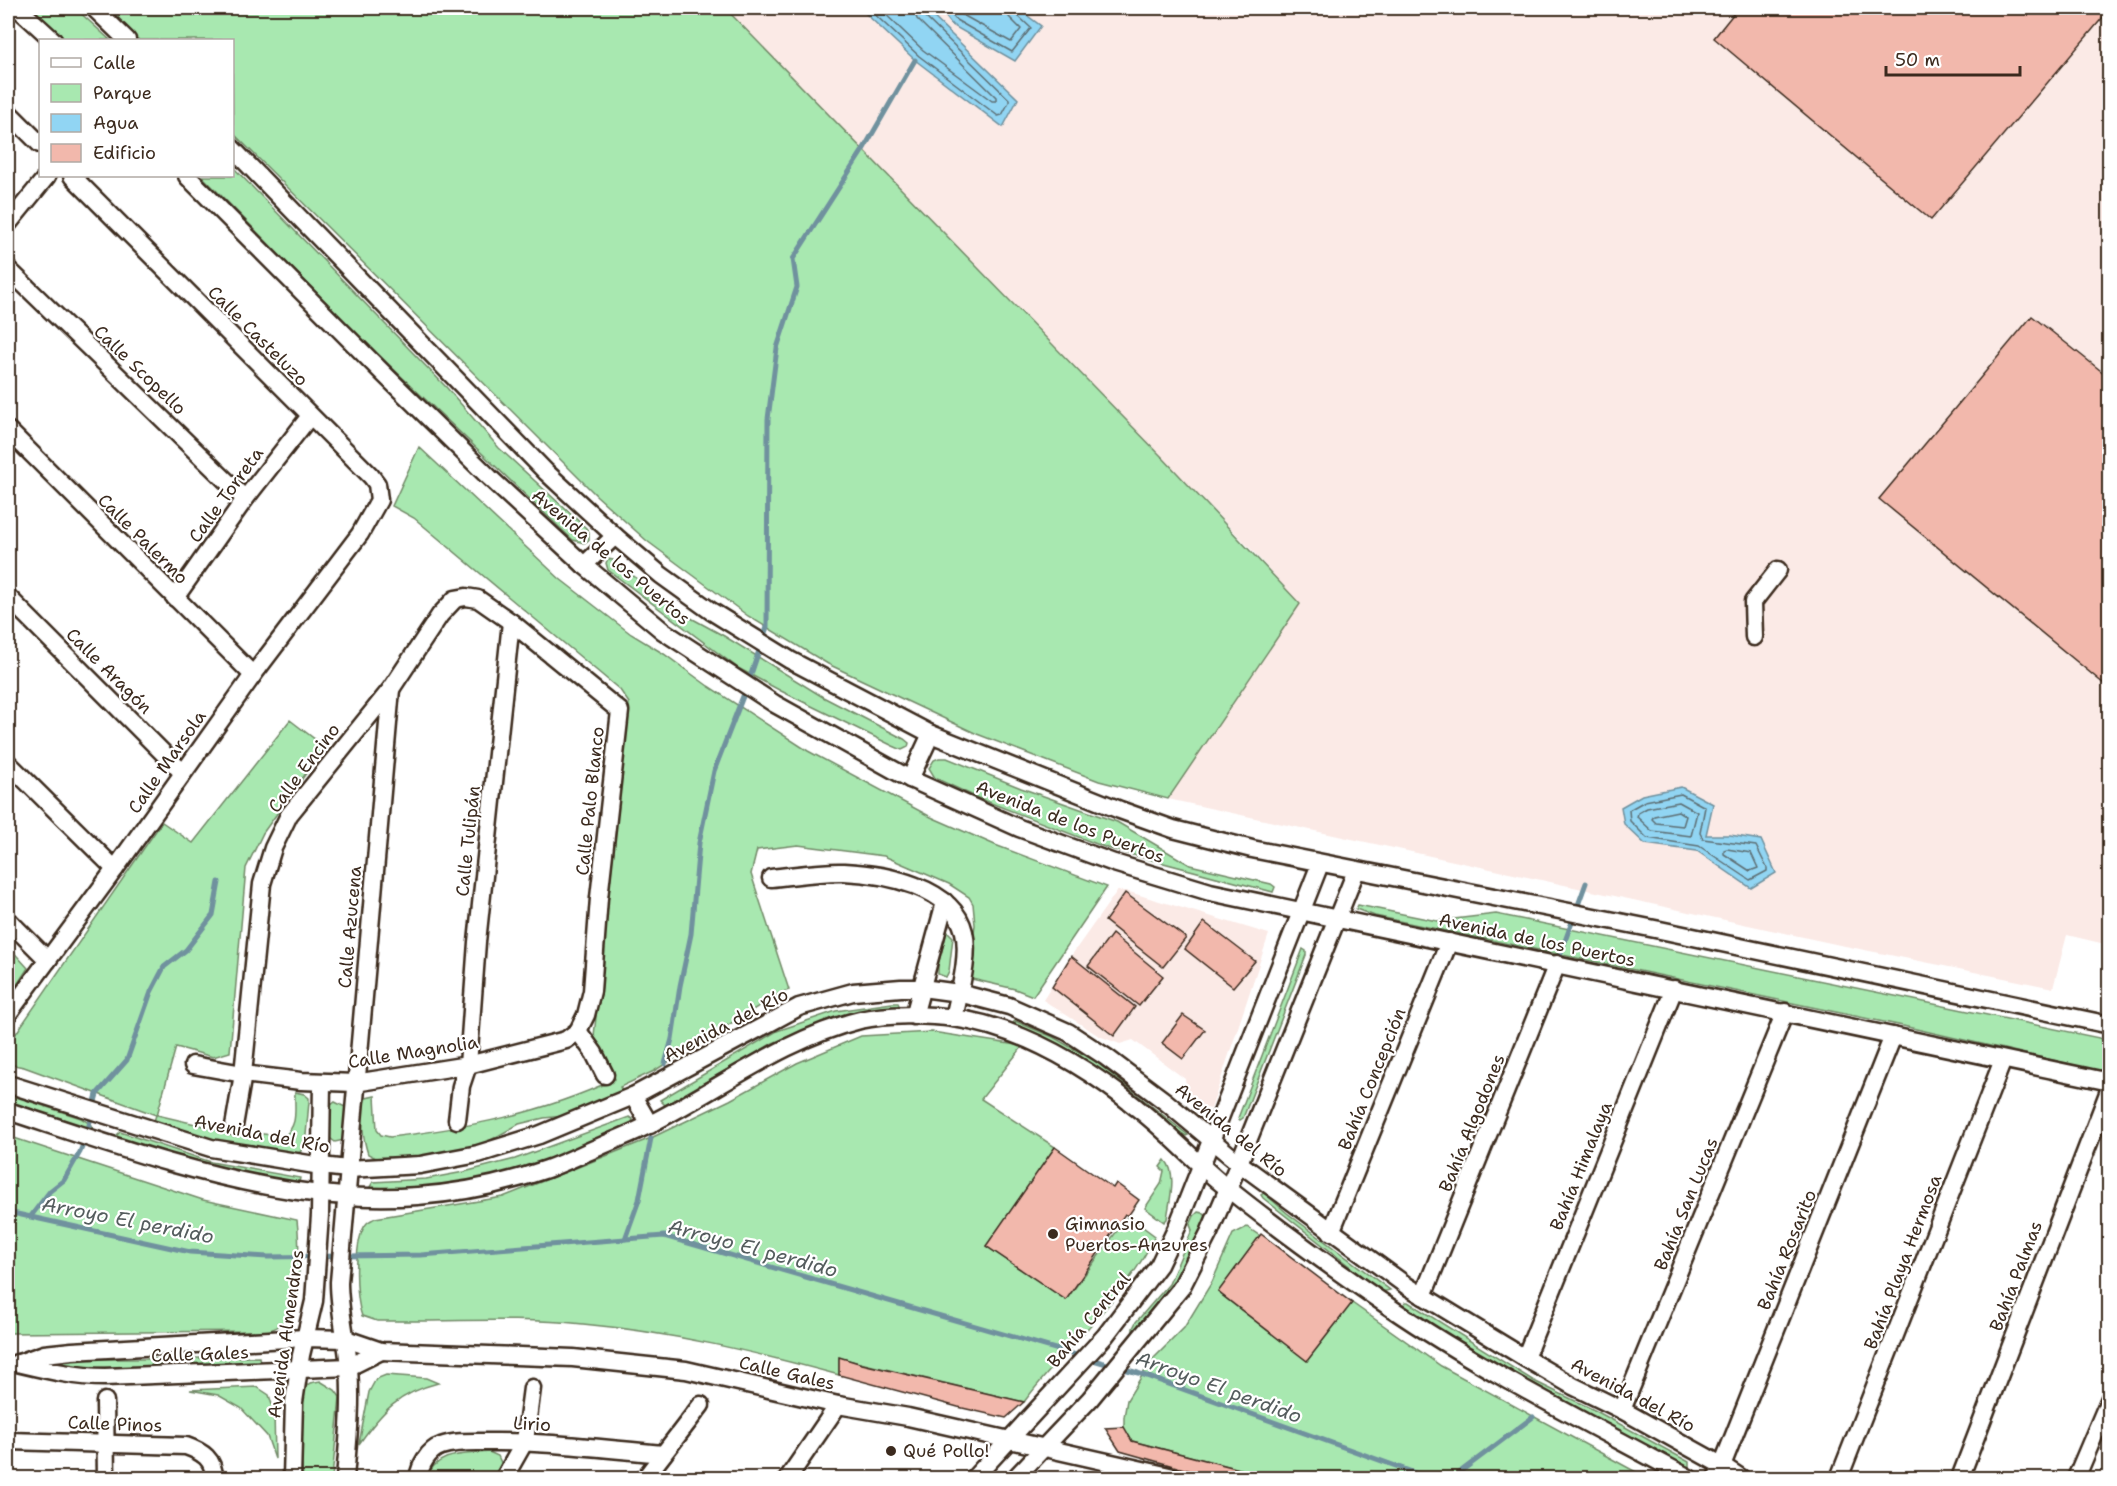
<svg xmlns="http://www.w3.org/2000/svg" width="2117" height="1486" viewBox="0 0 2117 1486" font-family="'Shantell Sans',sans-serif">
<rect width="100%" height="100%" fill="#fff"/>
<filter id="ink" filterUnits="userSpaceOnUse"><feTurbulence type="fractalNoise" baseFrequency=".0167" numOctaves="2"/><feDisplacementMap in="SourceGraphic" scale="12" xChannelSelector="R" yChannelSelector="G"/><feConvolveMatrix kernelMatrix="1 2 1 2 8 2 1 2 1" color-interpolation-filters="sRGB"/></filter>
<g filter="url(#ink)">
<g fill="#fbeae6">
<polygon points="725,8 2109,8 2109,945 2067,935 2053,988 1835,944 1168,799 1300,604 1249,547"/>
<polygon points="1117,891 1126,891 1269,934 1211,1109 1202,1107 1188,1096 1185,1079 1133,1040 1120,1044 1099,1036 1043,1000 1071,956"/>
</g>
<g fill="#a8e8b0" stroke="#728967" stroke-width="1.5">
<polygon points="31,8 75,8 110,40 65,40"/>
<polygon points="105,8 725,8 1163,458 1300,604 1168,799 1099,781 977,734 828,664 748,616 647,541 597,496 233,133 232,40 139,40"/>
<polygon points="233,167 447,388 499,448 586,528 589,532 589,540 584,543 573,540 559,527 361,338 202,176 232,176"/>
<path d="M419,447L560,579L631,634L664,654L708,686L808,751L931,817L995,845L1107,887L1033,996L1015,989L972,979L969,968L975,925L973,904L969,897L949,884L884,856L798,845L757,850L751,874L789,990L780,993L654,1071L620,1087L624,1095L584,1114L544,1118L519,1124L482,1145L453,1153L378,1159L368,1154C363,1139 359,1112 366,1098L375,1096L377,1130L381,1135L390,1137C467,1128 544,1113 615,1079L594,1036L629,703L620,690L414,518L392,506Z"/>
<polygon points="608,559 613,560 680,612 724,636 823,697 904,739 909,743 908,747 902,750 893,746 781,691 738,668 608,570 606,563"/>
<path d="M290,720L325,747L263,833L246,868L230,1052L213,1057L176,1047L157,1115L221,1130L284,1136C299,1125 294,1109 295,1092L304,1094L309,1098V1102L305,1146L300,1152L293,1154L236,1147L153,1124L156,1115L24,1067L8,1064V1045L162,822L193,843Z"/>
<polygon points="939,758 947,758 1021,788 1117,822 1190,865 1271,884 1275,887 1273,892 1107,848 978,798 935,778 929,768 934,760"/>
<polygon points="1358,905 1437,921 1496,914 2109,1040 2109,1073 1903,1026 1375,916 1356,909"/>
<polygon points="947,931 953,937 949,971 946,977 938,974 938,965"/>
<polygon points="8,946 28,968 8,998"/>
<polygon points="1303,949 1306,951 1306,955 1243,1118 1240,1120 1238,1118"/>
<polygon points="892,1003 898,1003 900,1007 898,1010 833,1018 773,1043 669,1103 665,1105 660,1100 777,1031 836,1011"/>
<path d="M1015,1021L1053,1037L1095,1061L1188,1135L1186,1136L1176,1130C1135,1100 1098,1063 1052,1041C1040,1035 1026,1031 1014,1026L1012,1024Z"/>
<path d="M932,1032L1023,1046L981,1099L1055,1147L986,1246L1066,1300L1128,1216L1155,1236C1125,1300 1065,1346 1024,1402L839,1358V1375C755,1352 670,1332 583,1324C515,1317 446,1322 377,1321L362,1316C355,1298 353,1238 367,1223C369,1221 372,1220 375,1218L503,1197L651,1138L730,1100L797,1063L861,1036Z"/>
<polygon points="13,1096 81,1118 92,1125 94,1131 11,1104 8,1101"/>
<polygon points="335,1102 345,1107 344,1140 335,1142 326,1135 330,1106"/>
<path d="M629,1117L633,1119L632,1123C548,1165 467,1190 372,1189L370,1187L373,1182L426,1179L464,1172L515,1159Z"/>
<polygon points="120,1132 211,1162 300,1178 299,1182 293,1182 224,1172 119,1144 115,1137"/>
<path d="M8,1136L203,1200L297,1220C299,1237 301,1298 294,1311C288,1322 279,1327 268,1331L8,1333Z"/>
<path d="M1165,1160C1178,1173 1169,1202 1167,1219L1164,1222L1145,1208L1161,1184L1164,1171L1160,1167Z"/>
<polygon points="1264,1193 1287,1213 1390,1290 1382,1292 1263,1198 1261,1195"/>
<polygon points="1198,1212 1203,1213 1208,1218 1175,1288 1138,1332 1133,1332 1133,1328 1136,1322 1169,1284 1192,1230 1190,1225 1194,1216"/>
<polygon points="1247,1227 1260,1236 1218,1292 1307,1361 1352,1303 1441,1366 1647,1478 1274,1478 1132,1441 1124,1427 1124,1417 1127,1400 1151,1361 1184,1328 1212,1282 1233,1234"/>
<path d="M1405,1302H1408L1534,1381L1596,1411L1689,1462V1469H1686C1590,1418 1493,1368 1403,1306Z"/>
<polygon points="259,1357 260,1362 257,1363 168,1369 49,1366 48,1359 147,1359"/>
<path d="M386,1375L426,1378L438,1383C399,1393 382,1411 359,1444L369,1392L376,1379Z"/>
<polygon points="320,1381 335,1390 340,1397 332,1478 303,1478 298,1424 302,1390 310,1383"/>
<polygon points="257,1387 269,1395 274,1411 275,1459 267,1436 241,1408 218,1395 190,1390"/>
<path d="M489,1452L498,1456L503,1467L498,1478H425C439,1451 462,1455 489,1452Z"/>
</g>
<g fill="#91d5f3" stroke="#6f919e" stroke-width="1.5">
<polygon points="826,8 924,8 1018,99 1003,127 915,60 864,12"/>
<polygon points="939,8 1017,8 1041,26 1015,61 952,25"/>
<polygon points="1681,787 1713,804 1706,835 1730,835 1761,840 1776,873 1751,888 1697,851 1645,844 1624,824 1621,807 1642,795"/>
</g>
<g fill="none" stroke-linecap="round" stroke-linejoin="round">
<g stroke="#5d6e73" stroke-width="1.5">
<polyline points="868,8 919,56 998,116 1002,115 1009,102 1009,99 922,14 920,8"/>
<polyline points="879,8 923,50 992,101 996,101 996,97 917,19 913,8"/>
<polyline points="946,8 956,20 1012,52 1031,28 1016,14 1014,8"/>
<polyline points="956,8 961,14 1011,42 1021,29 1009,17 1007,8"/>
<polygon points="1681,794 1705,807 1700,833 1703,839 1756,846 1767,868 1767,871 1750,880 1699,846 1647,838 1630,821 1629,810 1645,801"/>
<polygon points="1679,802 1697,812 1691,836 1652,831 1637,817 1638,813 1647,808"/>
<polygon points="1678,811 1686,816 1683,826 1656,823 1652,819 1654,816"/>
<polygon points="1727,849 1751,853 1758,868 1750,871 1724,854 1724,850"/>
</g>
<g stroke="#6f919e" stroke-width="5">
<polyline points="1557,963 1586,883"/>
<polyline points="665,1064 672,1039 680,986 691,934 699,843 714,771 747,686 767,627 768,419 777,348 797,287 793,259 863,150 915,60"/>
<polyline points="8,1212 190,1252 268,1257 421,1255 664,1236 1138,1373 1429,1478"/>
<polyline points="31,1216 50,1191 64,1180 80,1152 86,1137 97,1094 127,1060 151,992 164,967 186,950 213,915 219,882"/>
<polyline points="625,1239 639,1200 651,1138"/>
<polyline points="1452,1478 1533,1417"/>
</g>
</g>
<g fill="#f2b8ac" stroke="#3b2a1e" stroke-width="1.5">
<polygon points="1738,8 2110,8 2110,9 1931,220 1714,38"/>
<polygon points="2032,316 2110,378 2110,689 1879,499"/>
<polygon points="1125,893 1186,938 1163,967 1105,921"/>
<polygon points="1204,922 1255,961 1233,987 1185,949"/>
<polygon points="1112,934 1163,976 1139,1006 1088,966"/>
<polygon points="1071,956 1135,1007 1114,1036 1052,987"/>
<polygon points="1183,1015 1205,1030 1183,1059 1162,1043"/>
<polygon points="1055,1147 1113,1188 1116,1183 1139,1200 1128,1216 1125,1214 1066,1300 986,1246"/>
<polygon points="1261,1234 1352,1303 1307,1361 1218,1292"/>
<polygon points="839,1357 862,1364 1024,1402 1006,1418 958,1407 839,1375"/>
<polygon points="1124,1427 1132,1441 1274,1478 1216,1478 1120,1451 1105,1428"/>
</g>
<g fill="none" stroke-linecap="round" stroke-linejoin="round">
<g stroke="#3b2a1e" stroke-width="21">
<g id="minor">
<polyline points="18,8 53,40"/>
<polyline points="94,8 127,40"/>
<polyline points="8,112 40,144"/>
<polyline points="232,148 546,472 615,536 661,575 711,611 790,660 931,734 1120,810 1173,829 1252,849 1660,930 2110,1025"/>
<polyline points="187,176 384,374 490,478 584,565 663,631 775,704 910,779 1019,828 1114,863 1210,892 2110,1082"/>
<polyline points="8,224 47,176"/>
<polyline points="8,269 245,499"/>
<polyline points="8,430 253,675"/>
<polyline points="584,565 615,536"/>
<polyline points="8,597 183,773"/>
<polyline points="175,598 245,499 310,416"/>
<polyline points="1754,637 1753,602 1778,570"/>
<polyline points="8,763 115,869"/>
<polyline points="910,779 931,734"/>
<path d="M771,878C794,876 820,871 844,872C884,874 953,886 964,932C970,956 959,994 954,1018"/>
<polyline points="8,920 48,960"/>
<polyline points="8,1014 115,869 253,675 360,534 379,500 377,484 371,476 72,176"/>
<polyline points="914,1016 945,902"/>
<polyline points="578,1031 594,1053 605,1075"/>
<polyline points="193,1065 243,1074 301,1081 355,1083 468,1065 566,1040 578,1031 586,1015 592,991 599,898 620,711 511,622 478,599 466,597 455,599 440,615 391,689 289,815 273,848 262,884 243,1074 234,1126"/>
<polyline points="8,1084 211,1148 321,1166 348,1169 420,1165 478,1154 539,1135 633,1096 799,1007 853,992 901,988 922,988 959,993 1009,1006 1068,1032 1106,1057 1166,1102 1239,1163 1407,1286 1525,1358 1573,1386 1622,1410 1723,1466 1741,1478"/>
<polyline points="633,1096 650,1125"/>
<path d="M8,1111C188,1170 357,1236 547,1169C564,1163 582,1154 599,1147C616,1139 634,1133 650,1124C720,1089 783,1039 860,1020C887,1014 926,1014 954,1018C1023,1028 1084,1065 1137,1108C1167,1131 1192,1159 1221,1183C1274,1226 1331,1267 1388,1306C1483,1371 1588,1423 1689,1478"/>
<polyline points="457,1120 461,1086 468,1065 477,942 511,622"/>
<polyline points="1331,1232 1449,942"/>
<polyline points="1423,1296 1557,964"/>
<polyline points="1525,1358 1674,989"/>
<path d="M17,1363C47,1370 74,1377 105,1377L349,1367L381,1351"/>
<polyline points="19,1363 44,1354 72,1351 305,1338 346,1339 381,1351 573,1358 686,1370 838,1405 908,1417 1178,1478"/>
<polyline points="105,1401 106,1478"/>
<polyline points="1622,1410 1785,1012"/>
<path d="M8,1441L186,1446C203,1452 214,1459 214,1478"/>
<polyline points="292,1478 294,1402 301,1355 314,1301 320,1215 322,1083"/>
<path d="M345,1478C348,1442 352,1405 349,1368C347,1339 339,1311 339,1282L391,689"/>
<path d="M418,1478C420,1466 428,1450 441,1446C455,1441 472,1442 487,1442C546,1441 604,1449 663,1454"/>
<polyline points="504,1478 525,1441 532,1388"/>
<polyline points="645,1478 701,1405"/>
<polyline points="788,1478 838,1405"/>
<polyline points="974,1478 1105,1336 1159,1265 1177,1227 1320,864"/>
<polyline points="1015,1478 1090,1399 1181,1288 1209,1233 1239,1163 1356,871"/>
<polyline points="1717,1478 1893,1036"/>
<polyline points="1839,1478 2003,1060"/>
<polyline points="1960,1478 2110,1088"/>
<polyline points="2076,1478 2110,1398"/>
</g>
</g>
<use href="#minor" stroke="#fff" stroke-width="16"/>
</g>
</g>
<g fill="#3b2a1e" stroke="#fff" stroke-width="2">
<circle cx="1053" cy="1234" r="6"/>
<circle cx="891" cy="1451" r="6"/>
</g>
<g text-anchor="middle" stroke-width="4.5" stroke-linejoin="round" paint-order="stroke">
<g font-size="18" fill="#3b2a1e" stroke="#fff">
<text transform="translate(258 336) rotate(45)" y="6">Calle Casteluzo</text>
<text transform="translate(140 370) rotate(44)" y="6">Calle Scopello</text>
<text transform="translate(226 495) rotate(-54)" y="6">Calle Torreta</text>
<text transform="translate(143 539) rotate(45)" y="6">Calle Palermo</text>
<text transform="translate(611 557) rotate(40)" y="6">Avenida de los Puertos</text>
<text transform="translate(109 671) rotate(45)" y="6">Calle Aragón</text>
<text transform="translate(167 762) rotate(-55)" y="6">Calle Marsola</text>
<text transform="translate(304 768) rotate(-53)" y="6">Calle Encino</text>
<text transform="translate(590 801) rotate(-84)" y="6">Calle Palo Blanco</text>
<text transform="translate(1070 822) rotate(21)" y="6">Avenida de los Puertos</text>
<text transform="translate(468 841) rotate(-84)" y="6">Calle Tulipán</text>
<text transform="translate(350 927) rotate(-85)" y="6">Calle Azucena</text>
<text transform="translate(1537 940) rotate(12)" y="6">Avenida de los Puertos</text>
<text transform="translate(726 1025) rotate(-28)" y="6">Avenida del Río</text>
<text transform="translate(413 1052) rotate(-9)" y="6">Calle Magnolia</text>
<text transform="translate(1372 1079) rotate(-68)" y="6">Bahía Concepción</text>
<text transform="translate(1472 1123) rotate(-68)" y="6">Bahía Algodones</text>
<text transform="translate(1231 1130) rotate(39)" y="6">Avenida del Río</text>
<text transform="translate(262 1134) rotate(11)" y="6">Avenida del Río</text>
<text transform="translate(1581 1166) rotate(-68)" y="6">Bahía Himalaya</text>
<text transform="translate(1686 1204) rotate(-68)" y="6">Bahía San Lucas</text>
<text transform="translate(1787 1250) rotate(-68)" y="6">Bahía Rosarito</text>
<text transform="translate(1903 1262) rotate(-69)" y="6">Bahía Playa Hermosa</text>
<text transform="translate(2016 1276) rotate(-69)" y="6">Bahía Palmas</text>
<text transform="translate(1089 1320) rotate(-50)" y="6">Bahía Central</text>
<text transform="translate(286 1334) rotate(-82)" y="6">Avenida Almendros</text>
<text transform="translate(200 1354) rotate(-2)" y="6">Calle Gales</text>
<text transform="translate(787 1373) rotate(13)" y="6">Calle Gales</text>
<text transform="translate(1633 1395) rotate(28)" y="6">Avenida del Río</text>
<text transform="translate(115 1424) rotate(2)" y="6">Calle Pinos</text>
<text transform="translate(532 1424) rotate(3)" y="6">Lirio</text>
</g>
<g font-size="18" fill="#3b2a1e" stroke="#fff" text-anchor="start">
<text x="1065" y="1230">Gimnasio<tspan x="1065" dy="21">Puertos-Anzures</tspan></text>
<text x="903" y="1457">Qué Pollo!</text>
</g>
<g font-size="20" font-style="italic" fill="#555d5e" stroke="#fff">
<text transform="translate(128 1220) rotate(11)" y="7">Arroyo El perdido</text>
<text transform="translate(753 1248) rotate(15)" y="7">Arroyo El perdido</text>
<text transform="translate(1219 1387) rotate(20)" y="7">Arroyo El perdido</text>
</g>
</g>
<rect width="2117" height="1486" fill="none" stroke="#fff" stroke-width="30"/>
<rect x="15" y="15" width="2087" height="1456" fill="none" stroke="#3b2a1e" stroke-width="2" filter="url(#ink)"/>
<rect x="39" y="39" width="195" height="138" fill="#ffffff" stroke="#b1aaa5" stroke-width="1.5"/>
<rect x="51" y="58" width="30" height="9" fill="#ffffff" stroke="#b1aaa5" stroke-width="1.5"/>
<text x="93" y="69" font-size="18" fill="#3b2a1e">Calle</text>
<rect x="51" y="84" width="30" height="18" fill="#a8e8b0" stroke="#b1aaa5" stroke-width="1.5"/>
<text x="93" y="99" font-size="18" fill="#3b2a1e">Parque</text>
<rect x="51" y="114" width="30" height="18" fill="#91d5f3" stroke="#b1aaa5" stroke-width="1.5"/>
<text x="93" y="129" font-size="18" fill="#3b2a1e">Agua</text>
<rect x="51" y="144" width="30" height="18" fill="#f2b8ac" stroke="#b1aaa5" stroke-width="1.5"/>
<text x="93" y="159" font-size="18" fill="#3b2a1e">Edificio</text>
<path d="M1886 66v9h134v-9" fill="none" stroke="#3b2a1e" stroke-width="3"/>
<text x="1895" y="66" font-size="18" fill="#3b2a1e" stroke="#ffffff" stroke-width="4.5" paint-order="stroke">50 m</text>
</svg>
